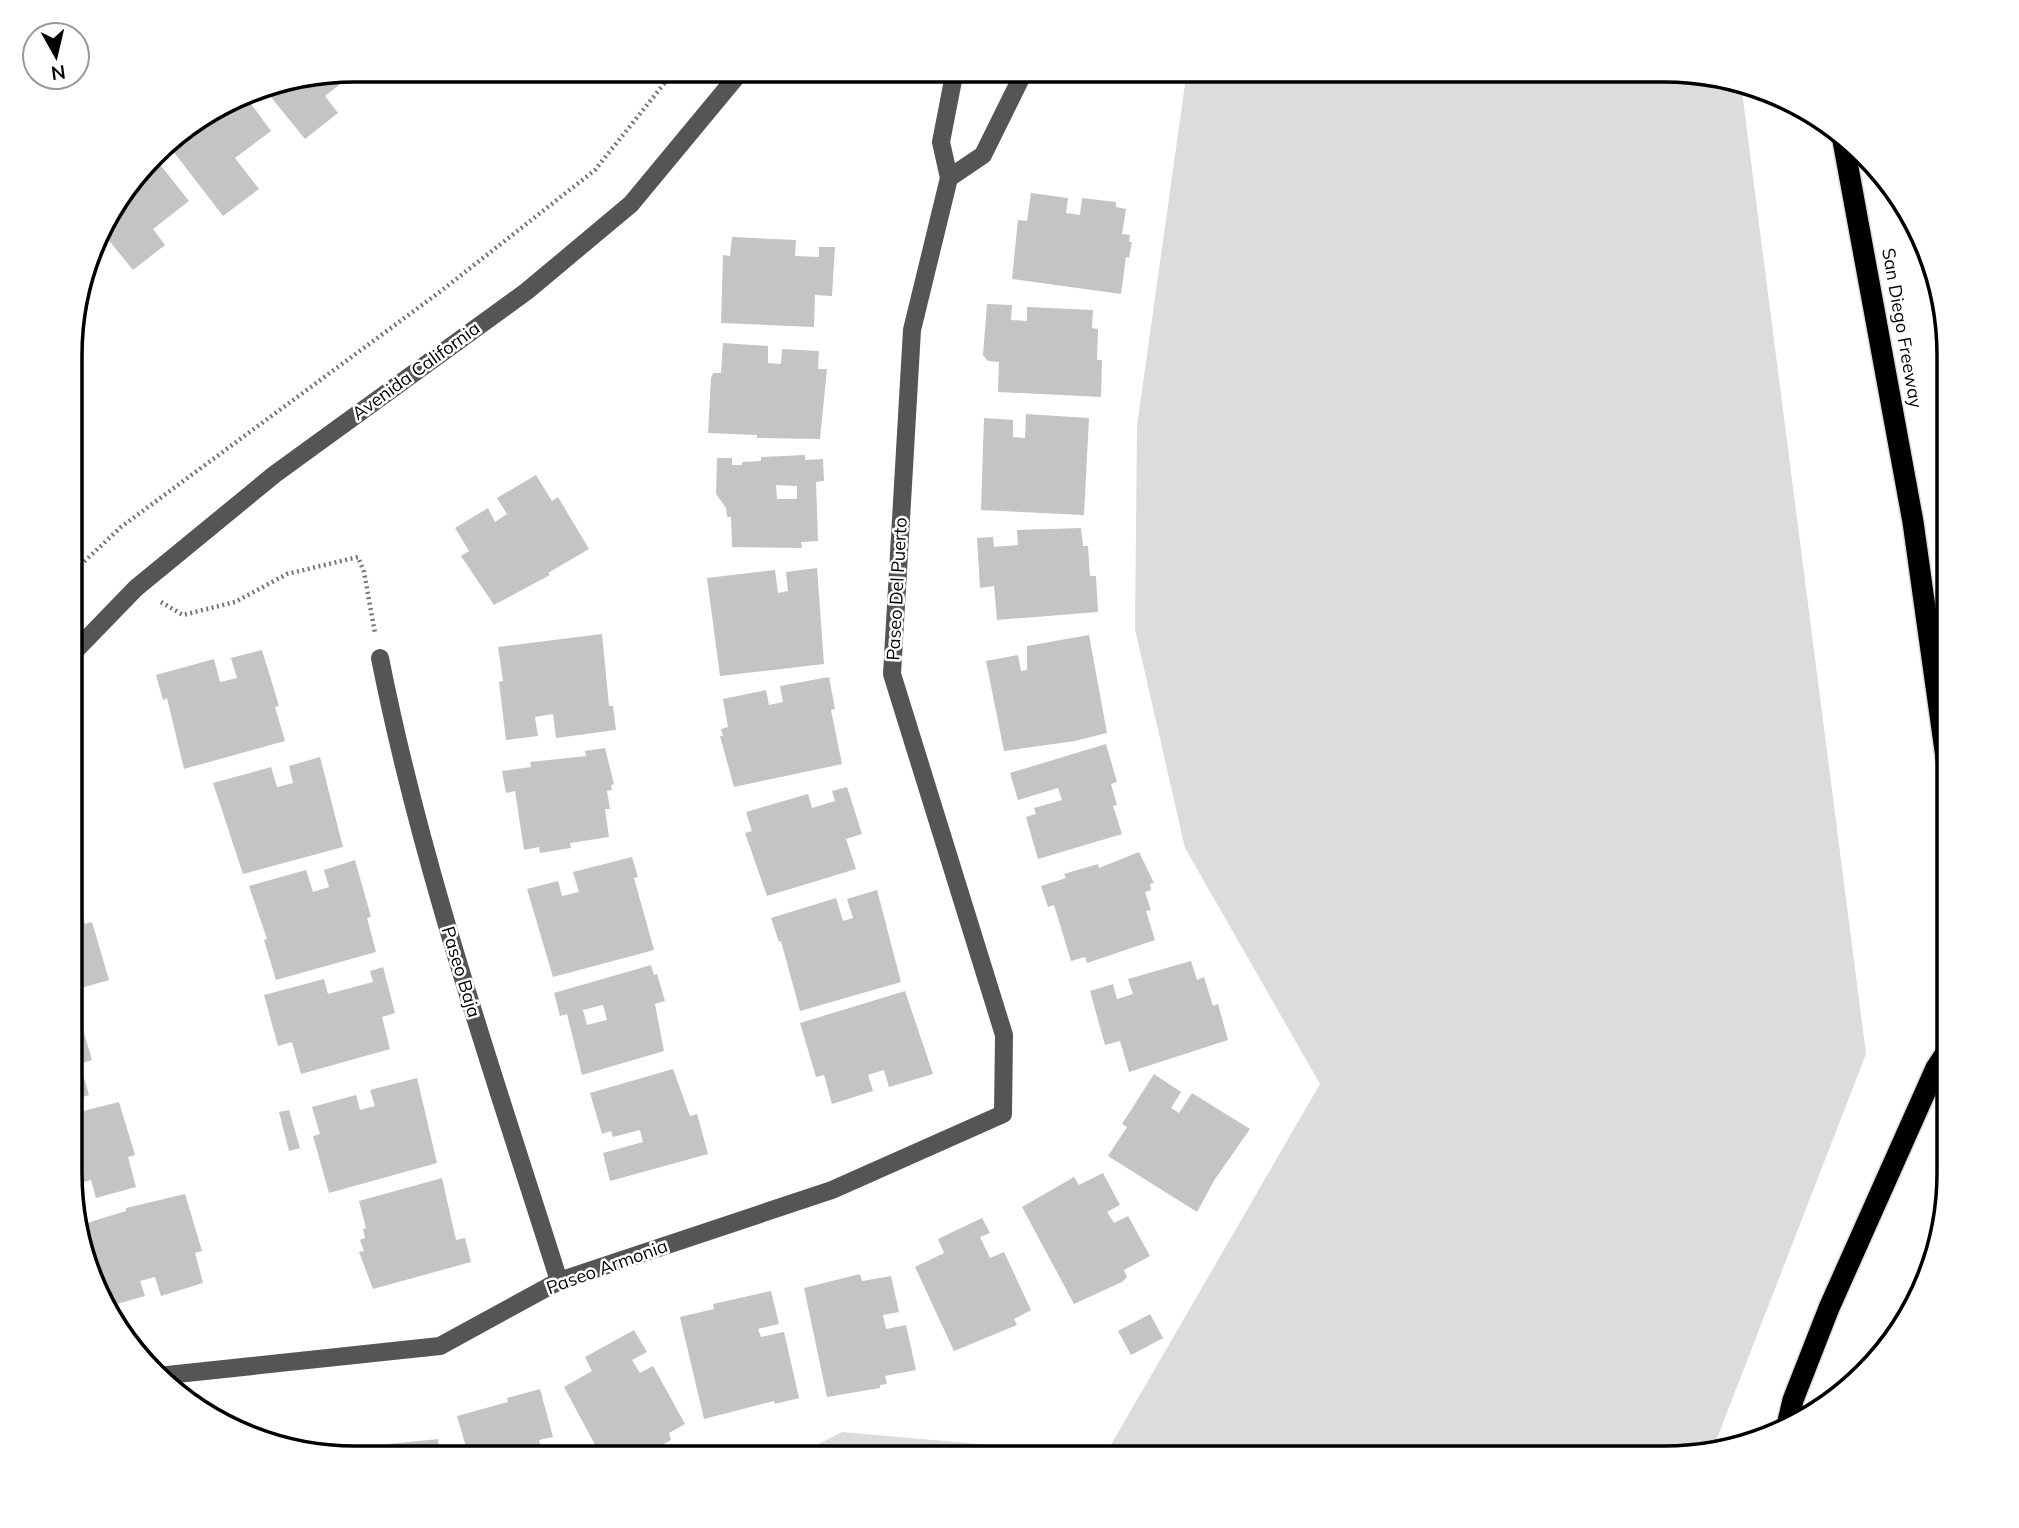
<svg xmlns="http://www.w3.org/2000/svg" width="2019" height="1528" viewBox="0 0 2019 1528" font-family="Mulish,sans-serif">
<rect width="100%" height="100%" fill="#fff"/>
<polygon fill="#dcdcdc" points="1187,70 1682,71 1741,84 1866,1054 1714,1446 1664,1458 791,1458 842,1432 1105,1455 1320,1084 1185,848 1135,629 1137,426"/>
<g fill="#c4c4c4" fill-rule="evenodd">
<polygon points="358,70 325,96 338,113 305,139 262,86"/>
<polygon points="386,70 411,70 395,82"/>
<polygon points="245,96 271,131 235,158 259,189 223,216 166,142"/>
<polygon points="154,157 189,201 153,229 165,245 133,270 102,232 108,213"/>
<polygon points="1031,193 1068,198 1066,213 1080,215 1082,198 1116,202 1116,207 1126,209 1122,234 1130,235 1129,242 1132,242 1129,258 1126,257 1121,294 1012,279 1018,220 1027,221"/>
<polygon points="732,237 796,240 795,256 819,257 819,247 835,247 832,296 815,295 814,327 721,323 723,255 730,256"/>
<polygon points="93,256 99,263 88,272"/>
<polygon points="987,304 1012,305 1011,320 1027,321 1027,307 1093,310 1092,328 1098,329 1097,360 1102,360 1101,397 998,392 999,362 988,361 983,355"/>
<polygon points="75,309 85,320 72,330 72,317"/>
<polygon points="723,343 768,346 768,363 781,364 782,349 819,351 818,369 827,369 820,439 757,438 757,435 708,433 711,378 713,373 721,373"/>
<polygon points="1026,414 1089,418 1084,515 981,510 984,418 1013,420 1013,437 1025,438"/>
<path d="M805,455V460L823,459L824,481L816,482L818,541L801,542L802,548L732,547L731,517H727L726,508L716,494L717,458H732V465H742V462L761,461V457ZM776,485L797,486V499H777Z"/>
<polygon points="536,475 552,501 558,497 589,549 548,573 550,575 494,605 461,556 469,551 455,528 488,508 495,522 507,514 497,498"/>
<polygon points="1081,528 1083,546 1088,546 1090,576 1096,576 1098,612 997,620 994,586 980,588 977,538 993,537 994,547 1018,545 1017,530"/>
<polygon points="817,568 824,664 720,676 707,578 775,570 778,593 788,591 786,572"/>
<polygon points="602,634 609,706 613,706 616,730 556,738 553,714 535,717 538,736 506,740 499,682 503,681 498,647"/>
<polygon points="1089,635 1107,733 1075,741 1004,751 986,661 1018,655 1021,671 1027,670 1027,646"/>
<polygon points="262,650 279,706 275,707 285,741 184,769 167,698 163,700 156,675 214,659 220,682 237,678 231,658"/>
<polygon points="829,677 835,709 831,710 842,764 734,787 720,736 723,736 721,729 728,727 723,699 766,690 769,705 783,702 780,686"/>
<polygon points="1106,744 1117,782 1111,784 1117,805 1113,806 1122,834 1038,859 1026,817 1036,814 1034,808 1062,800 1058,788 1018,800 1010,773"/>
<polygon points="605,748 614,784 611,785 612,790 607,791 610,809 605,809 609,837 570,843 571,848 540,853 539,847 524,850 515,791 506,793 502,771 531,767 530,762 586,756 585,751"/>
<polygon points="320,757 343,847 243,874 213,783 271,767 277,787 293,783 289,766"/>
<polygon points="847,787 862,834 846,839 856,869 767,896 745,833 752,831 746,812 808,794 812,808 835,801 832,791"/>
<polygon points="1139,852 1154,883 1150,884 1151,890 1145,892 1151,910 1146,911 1155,940 1087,963 1085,957 1071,961 1054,905 1048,907 1041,886 1066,878 1064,874 1098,864 1099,868"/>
<polygon points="632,857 638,877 634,878 654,950 553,977 527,889 558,881 562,896 579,892 573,872"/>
<polygon points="355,860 371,917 367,918 376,952 276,980 264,940 267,939 249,886 306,870 313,892 329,887 324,870"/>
<polygon points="877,890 901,982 800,1011 781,941 779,942 771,918 836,898 843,921 853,918 847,899"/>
<polygon points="76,894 85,924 92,922 109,980 71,991 71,895"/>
<polygon points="1191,961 1197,980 1204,977 1213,1006 1218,1004 1228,1040 1129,1072 1120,1041 1105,1045 1090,991 1113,984 1117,999 1133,994 1128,979"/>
<path d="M651,965L654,975L657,974L665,1001L655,1004L664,1051L582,1075L567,1014L560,1016L554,993ZM603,1005L607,1020L587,1025L583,1010Z"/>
<polygon points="383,967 395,1013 382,1017 390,1049 301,1074 292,1042 278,1046 264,995 324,979 328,994 373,982 370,971"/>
<polygon points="905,991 933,1074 889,1087 884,1070 868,1075 873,1091 832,1104 824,1075 816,1077 800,1023"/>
<polygon points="77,1009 92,1060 80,1064 89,1095 71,1101 71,1011"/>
<polygon points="673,1069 690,1116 697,1114 708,1154 610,1181 603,1153 643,1142 640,1130 613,1137 611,1131 602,1134 590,1093"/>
<polygon points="1154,1074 1181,1092 1171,1108 1179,1113 1192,1093 1250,1129 1215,1179 1197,1212 1108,1156 1127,1127 1122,1124"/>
<polygon points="417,1078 437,1163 329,1193 313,1136 320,1134 312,1107 356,1095 360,1110 375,1106 370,1090"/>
<polygon points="119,1102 135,1155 128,1157 136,1187 96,1198 91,1180 74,1185 79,1204 74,1205 71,1192 71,1114"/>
<polygon points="289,1110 300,1148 289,1151 279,1112"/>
<polygon points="1103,1173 1120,1205 1107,1212 1114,1223 1128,1216 1150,1256 1124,1270 1127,1277 1122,1282 1074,1304 1022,1207 1074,1177 1079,1185"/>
<polygon points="442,1178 456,1240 465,1238 471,1262 373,1289 359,1252 364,1251 360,1240 365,1238 363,1229 366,1228 359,1201"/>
<polygon points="185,1194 202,1251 195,1253 203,1283 161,1296 155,1277 140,1281 145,1296 110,1306 102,1280 95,1282 80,1225 126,1211 126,1208"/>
<polygon points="982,1218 990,1233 980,1237 990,1258 1004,1252 1031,1310 1014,1319 1017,1325 954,1351 915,1267 944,1253 938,1239"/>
<polygon points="860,1274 862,1281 891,1276 899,1312 883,1315 886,1329 906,1325 916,1370 885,1376 887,1384 880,1385 880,1388 827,1397 804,1288"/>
<polygon points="771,1291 779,1324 758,1329 761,1337 784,1332 799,1398 775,1404 774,1401 704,1419 680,1317 714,1309 713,1304"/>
<polygon points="1150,1314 1163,1338 1131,1355 1118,1331"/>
<polygon points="634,1330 647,1352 632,1360 640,1373 653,1366 685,1424 669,1433 671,1440 640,1457 602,1458 564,1387 592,1371 585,1357"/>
<polygon points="540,1389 553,1437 539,1440 543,1454 558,1450 560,1458 469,1457 457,1416 508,1402 507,1398"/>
<polygon points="438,1439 440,1454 391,1457 389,1444"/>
</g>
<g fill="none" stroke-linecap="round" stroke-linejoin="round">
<g stroke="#dbdbdb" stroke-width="24">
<g id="highway">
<polyline points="1842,135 1913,522 1949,779"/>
<polyline points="1786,1430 1793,1400 1829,1308 1936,1068 1948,1050"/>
</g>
</g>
<g stroke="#777" stroke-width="4.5" stroke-dasharray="2 3.5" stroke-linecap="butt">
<polyline points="72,573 121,527 441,291 595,170 675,70"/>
<polyline points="161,602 183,615 235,602 287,574 358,557 364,572 375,633"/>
</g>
<g stroke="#555" stroke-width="18">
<polyline points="949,178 983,155 1025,70"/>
<polyline points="72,654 136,588 275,474 527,291 631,204 742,70"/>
<path d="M380,658C422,870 494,1075 559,1281"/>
<polyline points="158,1376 440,1346 559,1281 832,1190 1003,1114 1004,1035 892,674 912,330 949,178 941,142 955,70"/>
</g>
<use href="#highway" stroke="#000" stroke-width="21"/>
</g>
<g text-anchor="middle" stroke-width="5" stroke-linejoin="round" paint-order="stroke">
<g font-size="18" fill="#000" stroke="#fff">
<text transform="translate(1902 328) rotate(80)" y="6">San Diego Freeway</text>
<text transform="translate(416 371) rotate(-36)" y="6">Avenida California</text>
<text transform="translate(897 589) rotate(-87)" y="6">Paseo Del Puerto</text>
<text transform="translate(461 972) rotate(73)" y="6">Paseo Baja</text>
<text transform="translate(607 1267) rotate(-20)" y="6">Paseo Armonia</text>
</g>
</g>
<path d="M0 0H2019V1528H0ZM355 82H1664A273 273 0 0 1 1937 355V1173A273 273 0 0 1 1664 1446H355A273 273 0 0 1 82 1173V355A273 273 0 0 1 355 82Z" fill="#fff" fill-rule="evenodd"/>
<path fill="none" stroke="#000" stroke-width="3.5" d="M355 82H1664A273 273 0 0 1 1937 355V1173A273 273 0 0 1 1664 1446H355A273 273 0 0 1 82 1173V355A273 273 0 0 1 355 82Z"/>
<g transform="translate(56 56) rotate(172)"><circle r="33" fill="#ffffff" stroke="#999999" stroke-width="2"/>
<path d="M0-5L12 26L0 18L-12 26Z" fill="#000000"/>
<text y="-10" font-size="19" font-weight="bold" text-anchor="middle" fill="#000000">N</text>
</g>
</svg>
